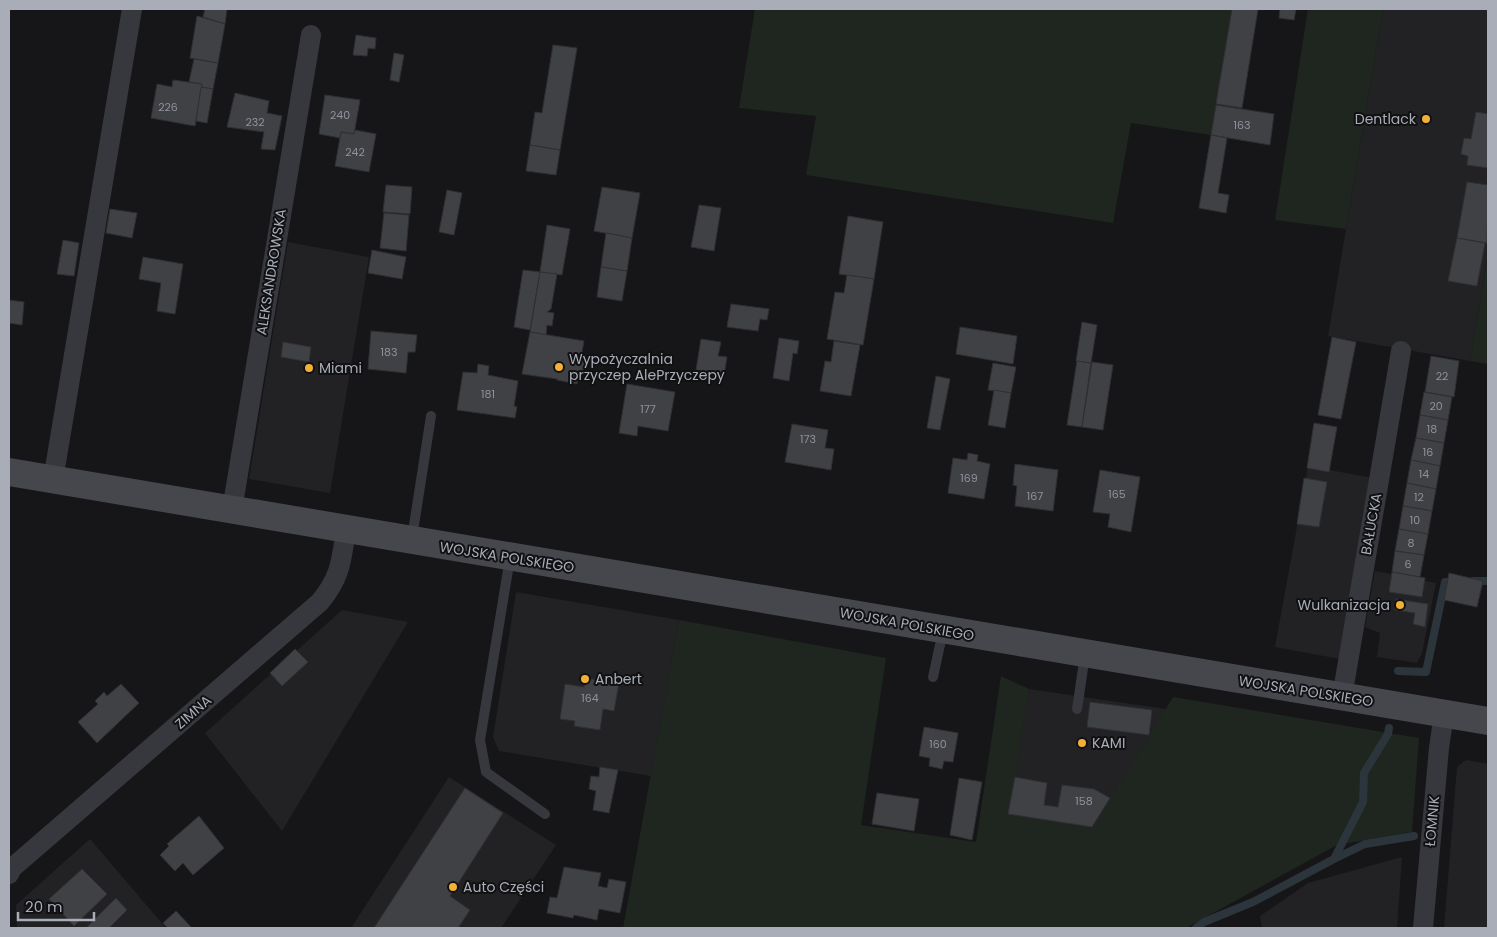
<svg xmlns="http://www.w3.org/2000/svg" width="1497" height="937" viewBox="0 0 1497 937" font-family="Poppins,sans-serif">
<rect width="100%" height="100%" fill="#161618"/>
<g fill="#222225">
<polygon points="1383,9 1488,9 1488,255 1470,361 1328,336"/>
<polygon points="288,242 369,257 330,493 249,479"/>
<polygon points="1308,466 1373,478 1340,659 1275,647"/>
<polygon points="1375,571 1436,583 1422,653 1417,663 1377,657 1380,633 1365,627"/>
<polygon points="516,592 679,620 651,776 499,751 493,737"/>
<polygon points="342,610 408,622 282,831 205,733"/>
<polygon points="1029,689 1166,709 1092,827 1008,814"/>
<polygon points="1466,760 1488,764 1488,928 1444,928 1457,767"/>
<polygon points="449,777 556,845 501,928 351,928"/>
<polygon points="90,839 166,928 17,928 16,905"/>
<polygon points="1402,857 1397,928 1262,928 1260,916 1308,883"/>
</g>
<g fill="#1e261f">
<polygon points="755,9 1232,9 1211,135 1131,123 1113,223 806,175 816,116 739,108"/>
<polygon points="1308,9 1383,9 1346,229 1275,220"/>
<polygon points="1488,255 1488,364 1470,361"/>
<polygon points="679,620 886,658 861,825 976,842 1001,676 1029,689 1009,814 1092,827 1173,697 1419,738 1412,832 1337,845 1186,928 623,928"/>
</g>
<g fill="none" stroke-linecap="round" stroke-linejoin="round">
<g stroke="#2c353c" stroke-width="8">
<polyline points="1473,581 1488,581"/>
<polyline points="1398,671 1426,672 1445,582 1456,582"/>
<polyline points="1334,859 1365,844 1414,836"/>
<polyline points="1196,928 1204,922 1253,902 1334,859 1363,802 1364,773 1388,734 1389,728"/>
</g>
</g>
<g fill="#404145" stroke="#303034">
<polygon points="205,9 227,9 225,24 203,17"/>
<polygon points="1232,9 1258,9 1242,108 1216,104"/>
<polygon points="1280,9 1296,9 1294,20 1279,18"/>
<polygon points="197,16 225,24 218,63 190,58"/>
<polygon points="356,35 376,38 375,49 368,48 367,56 353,55"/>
<polygon points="553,45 577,48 560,150 530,145 535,112 542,113"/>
<polygon points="394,53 404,55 399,82 390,80"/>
<polygon points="194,59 218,63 213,89 201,87 202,84 189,82"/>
<polygon points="173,80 202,84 195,126 151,118 157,84 172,87"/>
<polygon points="201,87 213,89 207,123 196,121"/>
<polygon points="235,93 269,101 267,113 282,116 275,150 261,149 264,132 227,127"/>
<polygon points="325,95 360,100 354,134 341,132 340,138 319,134"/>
<polygon points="1216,105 1274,114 1270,145 1211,135"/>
<polygon points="1476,112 1488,114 1488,168 1467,165 1468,156 1461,154 1464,138 1471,139"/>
<polygon points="355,130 376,134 369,172 335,166 341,132 354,134"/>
<polygon points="1211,135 1227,138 1218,193 1229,195 1226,213 1199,208"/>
<polygon points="530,145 560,150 556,175 526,171"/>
<polygon points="1467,182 1488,185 1487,243 1457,238"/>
<polygon points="386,185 412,187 410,214 383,212"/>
<polygon points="602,187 640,193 632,238 594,231"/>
<polygon points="447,190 462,193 454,235 439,232"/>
<polygon points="699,205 721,208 714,251 691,247"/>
<polygon points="110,209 137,213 132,238 106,233"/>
<polygon points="384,213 409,215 406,251 380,248"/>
<polygon points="848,216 883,222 874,279 839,274"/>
<polygon points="547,225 570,229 562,275 540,272"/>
<polygon points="606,233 632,238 627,271 601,267"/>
<polygon points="1457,238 1485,243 1477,286 1448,281"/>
<polygon points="63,240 79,243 74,276 57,274"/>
<polygon points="372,250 406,257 402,279 368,273"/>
<polygon points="143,257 183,264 175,314 157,311 161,283 139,279"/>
<polygon points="601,267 627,271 622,301 597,297"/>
<polygon points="523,270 540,272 530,330 514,327"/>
<polygon points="540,272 557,274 551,309 547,312 554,313 552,326 547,325 546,335 530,332"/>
<polygon points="847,275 874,279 863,345 827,339 835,292 844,293"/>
<polygon points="9,300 24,302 22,325 9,323"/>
<polygon points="731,304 769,309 767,320 760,319 758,331 727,327"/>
<polygon points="1082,322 1097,325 1091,363 1076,361"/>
<polygon points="960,327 1017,336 1013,364 956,354"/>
<polygon points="371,331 417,335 415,352 408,352 406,373 368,369"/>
<polygon points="530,332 584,341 581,357 587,358 584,373 579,372 577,384 557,380 557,379 522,374"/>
<polygon points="1332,337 1356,342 1341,419 1318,415"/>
<polygon points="779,338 799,341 797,354 793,353 789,381 773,378"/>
<polygon points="701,339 721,342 718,356 727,357 724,375 696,370"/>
<polygon points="834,341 860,345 851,396 820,391 825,361 831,362"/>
<polygon points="283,342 311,347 309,362 281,357"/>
<polygon points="1431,356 1459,361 1454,397 1425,392"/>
<polygon points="1077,361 1091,363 1082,427 1067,425"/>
<polygon points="1092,362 1113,365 1103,430 1082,427"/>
<polygon points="993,363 1016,367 1011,393 988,390"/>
<polygon points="478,364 489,366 488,375 518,381 514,406 517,407 515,418 457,410 463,372 477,373"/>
<polygon points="936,376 950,379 940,430 927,428"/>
<polygon points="627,384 675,392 668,431 638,426 637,436 619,433"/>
<polygon points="994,390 1011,393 1005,428 988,425"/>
<polygon points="1424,392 1452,397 1448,420 1420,415"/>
<polygon points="1420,415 1448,420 1444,443 1416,438"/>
<polygon points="1314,423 1337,427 1329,472 1307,468"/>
<polygon points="792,424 828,430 825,448 834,449 831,470 785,462"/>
<polygon points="1416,438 1444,443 1440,466 1411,460"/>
<polygon points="968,453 978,455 977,461 990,464 984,499 948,493 953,458 967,460"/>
<polygon points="1411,460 1440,466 1436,489 1407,483"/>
<polygon points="1015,464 1058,470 1053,511 1015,506 1017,486 1013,485"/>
<polygon points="1100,470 1140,477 1131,532 1108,527 1110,514 1093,512"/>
<polygon points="1304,478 1327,482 1319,527 1297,524"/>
<polygon points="1407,483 1436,489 1432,511 1403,506"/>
<polygon points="1403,506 1432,511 1428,534 1399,529"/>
<polygon points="1399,529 1428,534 1424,555 1395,551"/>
<polygon points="1395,551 1424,555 1420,577 1392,572"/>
<polygon points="1392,572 1425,578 1422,597 1389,592"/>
<polygon points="1449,573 1483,581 1477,607 1444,600"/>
<polygon points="1396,599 1428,604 1425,627 1413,624 1415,613 1395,610"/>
<polygon points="295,649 308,662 282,686 270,673"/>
<polygon points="585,678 619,683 614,711 603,709 600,730 574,726 575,721 560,719 565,684 584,687"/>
<polygon points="121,684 139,703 97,743 78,722 98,704 95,701 104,692 107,696"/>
<polygon points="1090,702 1152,710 1149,735 1087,727"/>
<polygon points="924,727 958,733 953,762 944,761 942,769 929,766 930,758 919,756"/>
<polygon points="600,767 618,770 609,813 593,810 596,791 589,789 591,776 599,777"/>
<polygon points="1015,777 1047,783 1044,805 1058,807 1062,785 1094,789 1110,798 1092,827 1008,814"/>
<polygon points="959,778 982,782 972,840 950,835"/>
<polygon points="465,788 503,813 450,896 470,910 458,928 374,928"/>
<polygon points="877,793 919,799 914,831 872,824"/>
<polygon points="199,816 224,848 193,875 183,863 175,871 160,855 169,846 167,844"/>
<polygon points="564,867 601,873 598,886 607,888 609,879 626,882 620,913 599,909 597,920 574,915 573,918 547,913 550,897 557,898"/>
<polygon points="82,869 107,894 74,926 49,899"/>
<polygon points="116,898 127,910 109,928 86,928"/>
<polygon points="176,911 192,928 168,928 163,923"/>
</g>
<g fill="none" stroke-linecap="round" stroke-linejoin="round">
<g stroke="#37383d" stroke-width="10">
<polyline points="412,538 431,416"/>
<polyline points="510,558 480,740 486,772 545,814"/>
<polyline points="933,677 943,631"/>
<polyline points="1077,709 1085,655"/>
</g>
<g stroke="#37383d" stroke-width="20">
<polyline points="53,480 132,9"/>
<polyline points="232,510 311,35"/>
<polyline points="1342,697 1401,351"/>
<path d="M9,874L12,868L320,602C341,576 341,562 346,530"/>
<polyline points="1423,928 1439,748 1444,714"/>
</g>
<polyline stroke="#45474d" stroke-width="28" points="9,472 1488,721"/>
</g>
<g fill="#f2b134" stroke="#111113" stroke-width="2">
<circle cx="1426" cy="119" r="5"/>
<circle cx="559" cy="367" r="5"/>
<circle cx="309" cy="368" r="5"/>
<circle cx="1400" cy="605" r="5"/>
<circle cx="585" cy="679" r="5"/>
<circle cx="1082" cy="743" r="5"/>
<circle cx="453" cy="887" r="5"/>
</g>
<g text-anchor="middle" stroke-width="4" stroke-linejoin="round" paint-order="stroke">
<g font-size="11" fill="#8e929b">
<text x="168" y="111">226</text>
<text x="340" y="119">240</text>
<text x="255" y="126">232</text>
<text x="1242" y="129">163</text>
<text x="355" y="156">242</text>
<text x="389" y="356">183</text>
<text x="1442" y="380">22</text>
<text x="488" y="398">181</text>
<text x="1436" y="410">20</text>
<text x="648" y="413">177</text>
<text x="1432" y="433">18</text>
<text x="808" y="443">173</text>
<text x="1428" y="456">16</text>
<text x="1424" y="478">14</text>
<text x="969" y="482">169</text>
<text x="1117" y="498">165</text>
<text x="1035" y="500">167</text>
<text x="1419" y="501">12</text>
<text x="1415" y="524">10</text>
<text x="1411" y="547">8</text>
<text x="1408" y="568">6</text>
<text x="590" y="702">164</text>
<text x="938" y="748">160</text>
<text x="1084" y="805">158</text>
</g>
<g font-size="14" fill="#a8adb8" stroke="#111113" text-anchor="start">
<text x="1416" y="124" text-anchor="end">Dentlack</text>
<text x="569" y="364">Wypożyczalnia<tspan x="569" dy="16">przyczep AlePrzyczepy</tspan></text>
<text x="319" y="373">Miami</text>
<text x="1390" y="610" text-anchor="end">Wulkanizacja</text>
<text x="595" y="684">Anbert</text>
<text x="1092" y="748">KAMI</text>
<text x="463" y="892">Auto Części</text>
</g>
<g font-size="14" fill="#a8adb8" stroke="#111113">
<text transform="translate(271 272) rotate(-81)" y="5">ALEKSANDROWSKA</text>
<text transform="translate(1371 524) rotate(-80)" y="5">BAŁUCKA</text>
<text transform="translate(507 557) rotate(9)" y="5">WOJSKA POLSKIEGO</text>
<text transform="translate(907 624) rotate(10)" y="5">WOJSKA POLSKIEGO</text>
<text transform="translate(1306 691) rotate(9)" y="5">WOJSKA POLSKIEGO</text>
<text transform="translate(193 712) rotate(-41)" y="5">ZIMNA</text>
<text transform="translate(1432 821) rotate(-85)" y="5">ŁOMNIK</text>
</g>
</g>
<rect width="1497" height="937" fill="none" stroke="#a8adb8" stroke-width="20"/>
<path d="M18 912v8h76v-8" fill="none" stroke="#a8adb8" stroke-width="2.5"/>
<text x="25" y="912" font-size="15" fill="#a8adb8" stroke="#111113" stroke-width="4" paint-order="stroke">20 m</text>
</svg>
